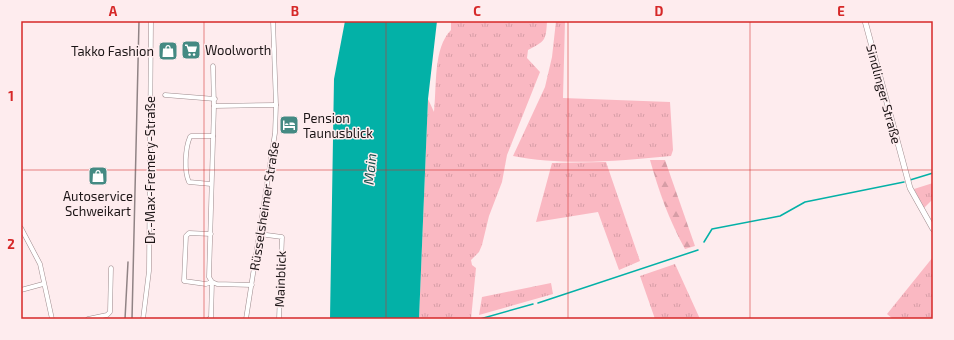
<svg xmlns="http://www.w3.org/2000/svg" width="954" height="340" viewBox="0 0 954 340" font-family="'Exo 2',sans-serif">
<defs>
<pattern id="grass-tufts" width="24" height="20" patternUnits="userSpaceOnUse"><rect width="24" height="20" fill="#fab8c2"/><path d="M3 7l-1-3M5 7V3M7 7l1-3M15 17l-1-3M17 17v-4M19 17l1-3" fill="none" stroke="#d69da6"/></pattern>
<pattern id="forest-firs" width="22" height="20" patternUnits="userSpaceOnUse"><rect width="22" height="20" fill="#fab8c2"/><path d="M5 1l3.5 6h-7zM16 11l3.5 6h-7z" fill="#d69da6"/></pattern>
</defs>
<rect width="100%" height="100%" fill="#feecee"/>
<g fill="url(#grass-tufts)">
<path d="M451,21H547C546,41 545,41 528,50L527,58L540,72L507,155L502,182L489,216L482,245L479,252L471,260L472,265L476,268L471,319H419L428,99L434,112C437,86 433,48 451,30Z"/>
<path d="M556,21H565L563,98L670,102L673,150L671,156C620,161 564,166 513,156L545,87L552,57Z"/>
<polygon points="606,162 640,261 619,270 598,212 536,222 552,163"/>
<polygon points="933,183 933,199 924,208 914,189"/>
<polygon points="933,257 933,319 893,319 887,314"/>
<polygon points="675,264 700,319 655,319 640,276"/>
<polygon points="551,283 553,294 479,315 482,297"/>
</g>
<path fill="url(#forest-firs)" d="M650,160H665L695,246L685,249C669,220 659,192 650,160Z"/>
<polygon fill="#03b1a7" points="345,21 437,21 428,99 419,319 330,319 334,79"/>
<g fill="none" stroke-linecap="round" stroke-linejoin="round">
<g stroke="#03b1a7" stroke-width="1.5">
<polyline points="910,180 933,173"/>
<polyline points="704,242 712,229 780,216 805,202 904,182"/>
<polyline points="538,303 698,250"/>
<polyline points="480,319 533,304"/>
</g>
<g stroke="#9d8a8c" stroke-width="5">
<g id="minor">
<polyline points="213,66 214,106"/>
<polyline points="165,95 215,99"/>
<path d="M211,184L189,182C184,172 185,148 190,137L191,136H213"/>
<polyline points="21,228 40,264 52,319"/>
<polyline points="259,234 282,237 279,319"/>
<polyline points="252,285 217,284 212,282 209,277 214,106 276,105"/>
<polyline points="21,290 43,284"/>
<polyline points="88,319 107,315 110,312 111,268"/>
<polyline points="143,319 149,271 151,21"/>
<polyline points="209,319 211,318 212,282 206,284 184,281 186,236 189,233 211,234"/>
<polyline points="246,319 275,133 276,105 273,21"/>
</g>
</g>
<g stroke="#9d8a8c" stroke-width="6">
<polyline id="tertiary" points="865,21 910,188 933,229"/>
</g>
<use href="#minor" stroke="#fff" stroke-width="4"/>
<use href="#tertiary" stroke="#fff" stroke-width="5"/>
<g stroke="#908385" stroke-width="1.5">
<polyline points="125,319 128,262"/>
<polyline points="132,319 139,21"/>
</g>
</g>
<path fill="none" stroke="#d62828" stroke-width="1" stroke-opacity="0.55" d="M204,21V319M386,21V319M568,21V319M750,21V319M21,170H933"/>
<defs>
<g id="supermarket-square" transform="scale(1)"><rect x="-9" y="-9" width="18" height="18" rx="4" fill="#448a83" stroke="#feecee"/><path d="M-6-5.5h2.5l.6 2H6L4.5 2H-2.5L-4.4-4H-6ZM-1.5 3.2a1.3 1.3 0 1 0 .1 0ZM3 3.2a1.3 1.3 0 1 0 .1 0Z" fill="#fff"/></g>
<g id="shop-square" transform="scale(1)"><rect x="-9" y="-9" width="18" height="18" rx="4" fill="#448a83" stroke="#feecee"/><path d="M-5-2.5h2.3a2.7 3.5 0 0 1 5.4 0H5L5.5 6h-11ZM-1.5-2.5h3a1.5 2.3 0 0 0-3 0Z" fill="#fff"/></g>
<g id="hotel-square" transform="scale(1)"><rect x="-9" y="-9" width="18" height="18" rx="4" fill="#448a83" stroke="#feecee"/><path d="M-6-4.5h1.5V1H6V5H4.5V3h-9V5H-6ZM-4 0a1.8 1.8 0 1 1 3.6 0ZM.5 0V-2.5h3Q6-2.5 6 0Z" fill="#fff"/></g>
</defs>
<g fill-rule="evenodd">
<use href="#supermarket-square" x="191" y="50"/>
<use href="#shop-square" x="168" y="51"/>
<use href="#hotel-square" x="289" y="125"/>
<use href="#shop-square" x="98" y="176"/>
</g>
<g text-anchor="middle" stroke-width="3" stroke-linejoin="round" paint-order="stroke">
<g font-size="13" fill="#1c1516" stroke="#feecee" text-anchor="start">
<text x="205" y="55">Woolworth</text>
<text x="154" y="56" text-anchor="end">Takko Fashion</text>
<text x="303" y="123">Pension<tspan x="303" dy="15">Taunusblick</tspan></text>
<text x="98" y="201" text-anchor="middle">Autoservice<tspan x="98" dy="15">Schweikart</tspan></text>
</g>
<g font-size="13" fill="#1c1516" stroke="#feecee">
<text transform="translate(884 94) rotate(75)" y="5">Sindlinger Straße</text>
<text transform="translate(150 170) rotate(-90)" y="5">Dr.-Max-Fremery-Straße</text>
<text transform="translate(264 206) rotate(-81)" y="5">Rüsselsheimer Straße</text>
<text transform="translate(280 279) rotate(-88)" y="5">Mainblick</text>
</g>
<g font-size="14" font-style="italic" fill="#16514c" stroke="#feecee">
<text transform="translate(370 169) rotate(-85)" y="5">Main</text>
</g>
</g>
<rect width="954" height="340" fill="none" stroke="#feecee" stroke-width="44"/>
<rect x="22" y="22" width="910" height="296" fill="none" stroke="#d62828" stroke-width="1.5"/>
<g font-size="13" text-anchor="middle" font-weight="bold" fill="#d62828">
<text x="113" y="16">A</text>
<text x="295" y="16">B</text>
<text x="477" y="16">C</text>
<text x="659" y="16">D</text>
<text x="841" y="16">E</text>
<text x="11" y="101">1</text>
<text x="11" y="249">2</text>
</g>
</svg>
